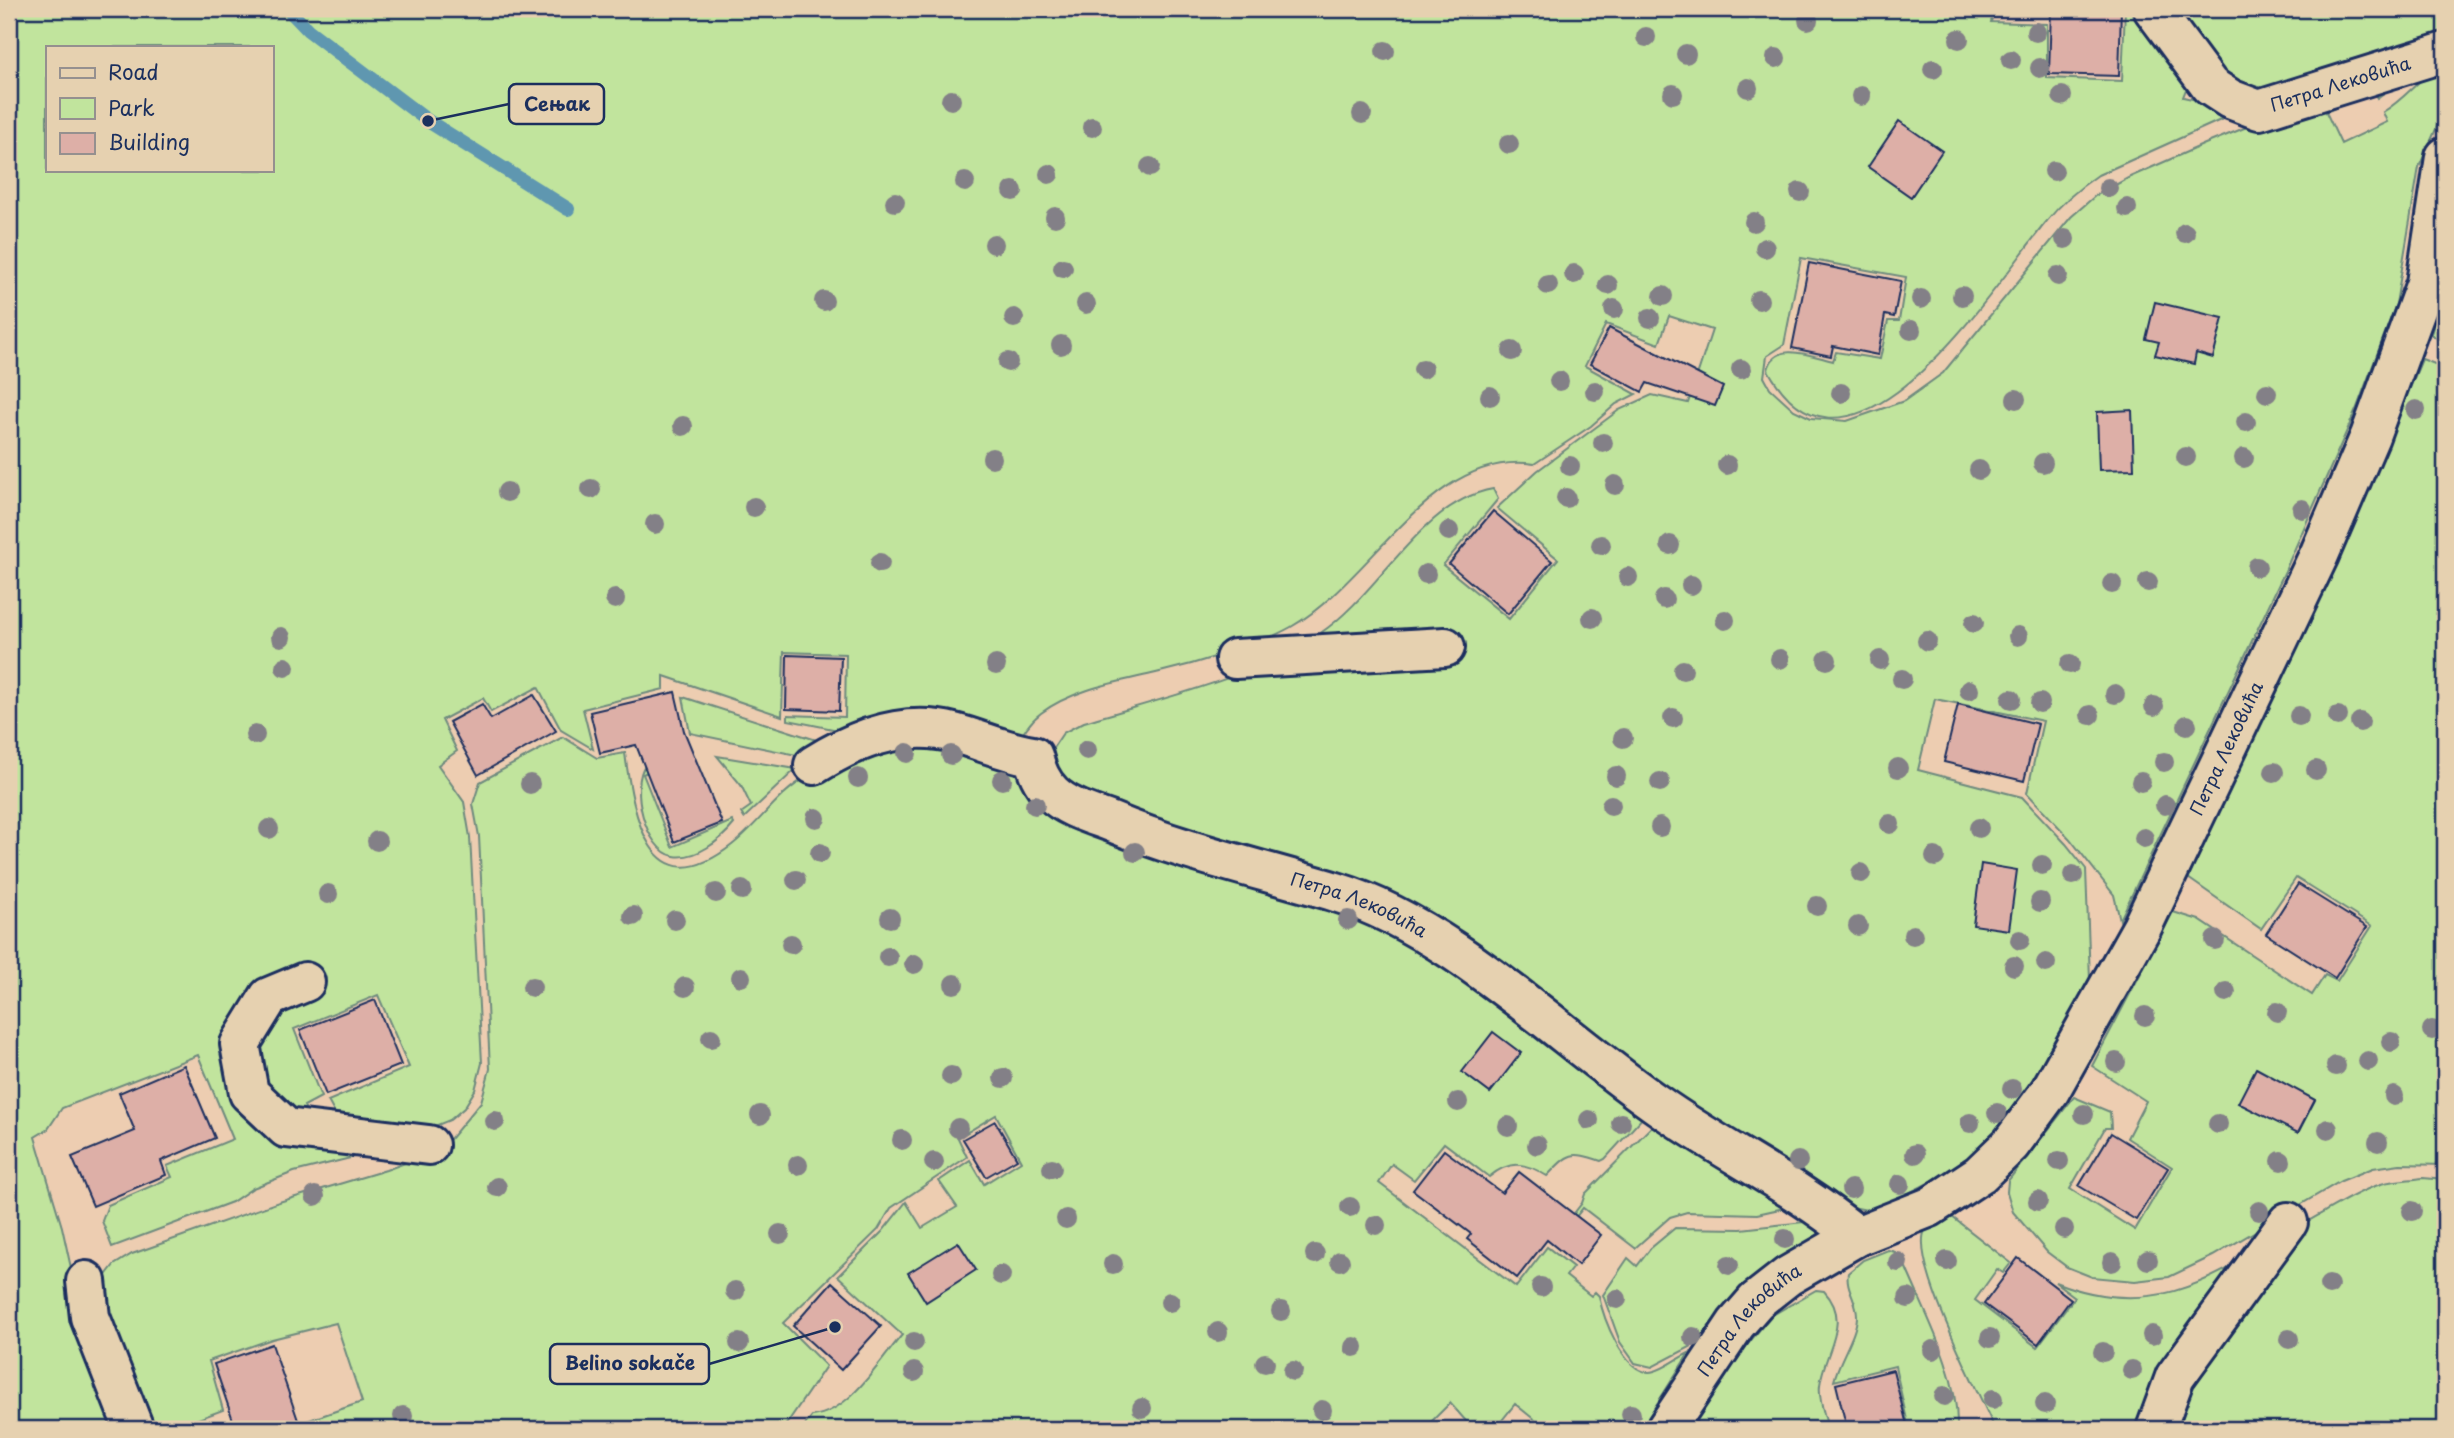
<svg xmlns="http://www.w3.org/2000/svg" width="2454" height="1438" viewBox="0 0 2454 1438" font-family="'Playpen Sans',sans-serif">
<rect width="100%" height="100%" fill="#edcdb1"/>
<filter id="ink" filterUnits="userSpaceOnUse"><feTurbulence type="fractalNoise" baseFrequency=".0143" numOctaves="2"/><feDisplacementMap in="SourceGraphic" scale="14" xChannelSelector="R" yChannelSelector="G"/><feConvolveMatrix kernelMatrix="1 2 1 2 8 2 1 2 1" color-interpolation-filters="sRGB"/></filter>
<g filter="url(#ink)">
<g fill="#c1e49d" stroke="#6e8a7e" stroke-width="2" fill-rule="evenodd">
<path d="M9,9H1994L1991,22L2047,24V78L2122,81L2125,9H2145L2192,74L2183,97L2243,110L2098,175C2079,188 2062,202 2047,221C1997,281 1850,518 1768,370C1774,340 1812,356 1833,361L1836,352L1880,359L1888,321H1899L1906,277L1801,258L1784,345L1767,356L1764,377L1770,388L1794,410L1811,418L1847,421L1904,401L1943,373L2071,217L2095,196L2130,177L2205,144L2264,120L2395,85L2377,98L2373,91L2326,112L2341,144L2387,122L2383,112C2407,98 2422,74 2445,63V109L2419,167L2396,304L2356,410L2285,571L2120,920L2114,895L2070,839L2027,793L2043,721L1935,699L1918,770L2022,797L2066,844L2086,869L2090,980L2058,1040L1996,1135L1956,1169L1895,1200L1867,1210L1847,1206L1802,1184L1493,969L1060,782L1051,751L1063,733L1084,722C1160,699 1253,678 1319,634C1381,593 1420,502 1493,489L1498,499L1443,565L1509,619L1558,559L1497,508L1537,471L1619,410L1652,395L1688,403L1712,330L1669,316L1659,344L1606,324L1585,366L1636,394L1616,404L1591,426L1534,464C1431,449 1373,580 1291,627C1257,646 1195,664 1156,673C1118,682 1073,689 1041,713C1029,722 1023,733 1016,746L848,732L788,720V715L845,717L846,654L784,652L782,716L664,676V689L583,709L593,749L561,730L538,687L491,712L483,698L442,720L457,751L438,765L464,802L470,837L482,1063L475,1090L464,1108L450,1120L430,1128L346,1120L335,1114L328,1101L409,1067L378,995L294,1029L321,1097L304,1106L311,1120L379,1151L294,1172L253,1188L232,1202L112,1247L102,1221L108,1205L172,1177L167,1166L233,1139L198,1055L62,1108L48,1129L35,1137L62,1227L73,1277L126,1429H9ZM47,47H271V170H47Z"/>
<polygon points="2161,9 2445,9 2445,43 2239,96"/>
<polygon points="2445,286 2445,344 2431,334"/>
<polygon points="2422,359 2445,368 2445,1165 2400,1164 2373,1168 2341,1181 2213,1256 2169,1277 2135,1281 2092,1277 2067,1267 2047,1252 2013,1212 2007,1192 2008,1181 2074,1097 2110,1112 2111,1128 2105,1128 2070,1189 2135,1230 2172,1167 2127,1138 2146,1101 2092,1066 2173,912 2199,920 2312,995 2325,975 2337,981 2372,926 2296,878 2261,929 2188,878 2341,553"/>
<polygon points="683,697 835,746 811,758 690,733"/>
<path d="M563,737L597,758L625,753C633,814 649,910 732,845C758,825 778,793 807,777C818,771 921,737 929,738C944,740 994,762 1009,769C1018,774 1025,784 1033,791L1414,938L1646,1114L1605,1159L1601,1161C1571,1151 1570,1152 1547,1176C1525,1162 1510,1160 1489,1177L1444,1143L1414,1180L1392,1164L1379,1183L1516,1287L1547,1247L1573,1267L1566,1276L1591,1296L1595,1292L1599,1296C1603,1317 1623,1372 1649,1372C1661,1372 1677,1358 1689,1353L1641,1429H1546L1515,1404L1495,1429H1473L1450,1403L1424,1429H1322L1311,1420L1303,1429H802L812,1416C850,1412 879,1362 902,1335L838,1276L882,1232L906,1202L922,1228L957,1207L939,1181L970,1160L984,1184L1021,1161L996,1115L958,1138L967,1157L891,1208L878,1230L783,1323L826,1366L783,1429H365L363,1424L344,1429H283L362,1402L336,1323L272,1339L209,1361L223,1410L171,1429H143L112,1353L103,1279L114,1265L132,1254L279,1202L386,1170L441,1150L481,1102L490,1069L479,836L473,804L480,782Z"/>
<polygon points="717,756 796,769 744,818 741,813 751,806 741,785"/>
<path d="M672,760L643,774L672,847L732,821L734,824C721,840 696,860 674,856C645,851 629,785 646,764Z"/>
<polygon points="1655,1123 1802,1204 1757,1214 1687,1212 1670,1217 1635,1248 1583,1208 1560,1237 1558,1234 1582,1203 1585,1194"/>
<path d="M2423,1178L2445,1180V1429H1987L1993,1425C1978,1390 1910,1262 1925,1230L1952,1217L2011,1263L2003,1273L1997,1269L1975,1300L2037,1347L2075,1297L2055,1282C2168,1327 2230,1264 2324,1212C2342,1202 2361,1190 2381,1184C2394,1180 2410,1180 2423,1178Z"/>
<polygon points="1822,1220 1831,1227 1778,1259 1743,1285 1694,1345 1652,1367 1635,1363 1620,1342 1603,1295 1628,1258 1637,1266 1651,1248 1675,1228 1741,1229"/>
<path d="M1888,1250L1895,1252L1904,1263C1925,1314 1959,1373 1957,1429H1909L1895,1366L1834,1381C1839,1359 1856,1337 1857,1317C1858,1301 1845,1288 1848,1273L1863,1260Z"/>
<path d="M1816,1290L1824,1291C1853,1322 1824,1351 1820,1385C1818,1398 1825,1416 1828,1429H1687L1742,1351L1771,1316Z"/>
</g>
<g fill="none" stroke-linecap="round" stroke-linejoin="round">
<polyline stroke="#5f97b0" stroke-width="14" points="288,9 308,30 428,121 568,209"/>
</g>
<g fill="#ddafa7" stroke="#1b2f5e" stroke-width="2">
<polygon points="2051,9 2121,9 2119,76 2049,74"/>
<polygon points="1899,121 1942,151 1911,197 1868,167"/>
<polygon points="1809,263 1901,281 1894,317 1885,315 1878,355 1833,346 1831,356 1792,348"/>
<polygon points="2155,302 2223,318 2213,358 2196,353 2194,364 2155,355 2159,342 2146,339"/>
<polygon points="1609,328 1723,387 1715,406 1647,383 1642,392 1590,364"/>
<polygon points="2132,410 2134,469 2099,470 2097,412"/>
<polygon points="1493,511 1552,561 1508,614 1449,564"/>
<polygon points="787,655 841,657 839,711 786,709"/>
<polygon points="675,692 684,731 722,823 674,842 636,745 600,753 590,712"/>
<polygon points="534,695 556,731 478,775 449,722 482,704 491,719"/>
<polygon points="1958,704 2038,724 2024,781 1944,762"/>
<polygon points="1981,864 2017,870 2009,930 1973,925"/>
<polygon points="2298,884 2367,927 2335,978 2266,934"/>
<polygon points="375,1000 401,1065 326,1095 300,1030"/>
<polygon points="1493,1032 1521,1053 1490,1093 1462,1072"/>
<polygon points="184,1065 215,1138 161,1161 166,1175 93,1206 72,1157 135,1131 119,1093"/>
<polygon points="2256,1068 2315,1100 2298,1133 2238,1103"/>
<polygon points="995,1121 1017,1159 986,1177 963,1139"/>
<polygon points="2111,1133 2168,1168 2136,1220 2079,1186"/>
<polygon points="1444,1150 1502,1193 1519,1172 1601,1235 1578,1265 1547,1240 1517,1278 1467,1239 1471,1234 1413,1190"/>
<polygon points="958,1242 976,1270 926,1302 908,1273"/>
<polygon points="2018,1258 2071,1299 2038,1344 1984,1304"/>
<polygon points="832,1282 881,1326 841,1370 793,1326"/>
<polygon points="272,1344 301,1429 236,1429 214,1364"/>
<polygon points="1893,1370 1908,1429 1847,1429 1836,1384"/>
</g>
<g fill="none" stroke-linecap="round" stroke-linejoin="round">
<g stroke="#1b2f5e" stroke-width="44">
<g id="minor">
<path id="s1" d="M2153,9L2210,86L2230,99L2259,110L2445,52"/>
<polyline points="1235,659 1445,647"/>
<path id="s2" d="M814,765C855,739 905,720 954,733C981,740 1005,752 1033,756C1037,771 1041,782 1052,793C1066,807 1090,814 1109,821C1183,852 1260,869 1336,892C1449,926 1561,1038 1658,1105C1723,1151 1795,1185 1857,1236"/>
<polyline points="305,982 269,997 240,1044 249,1093 286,1128 429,1145"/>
<polyline points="86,1281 90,1317 134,1429"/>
<path id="s3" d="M1666,1429L1736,1324L1756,1301L1788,1276L1857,1236L1930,1207L1980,1174L2011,1144L2050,1091L2142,927L2319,555L2370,436L2426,283L2445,157"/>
<polyline points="2156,1429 2175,1377 2288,1222"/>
</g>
</g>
<use href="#minor" stroke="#e6d1b0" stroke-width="38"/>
</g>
<g fill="#838087">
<circle cx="1808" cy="20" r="10"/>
<circle cx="2036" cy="32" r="10"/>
<circle cx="1646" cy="37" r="10"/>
<circle cx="1959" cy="39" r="10"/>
<circle cx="1385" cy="51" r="10"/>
<circle cx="1686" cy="54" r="10"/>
<circle cx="1776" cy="58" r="10"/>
<circle cx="2011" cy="60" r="10"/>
<circle cx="2040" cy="68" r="10"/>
<circle cx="1933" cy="69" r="10"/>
<circle cx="1748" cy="88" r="10"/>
<circle cx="1673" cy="94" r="10"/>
<circle cx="1861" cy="96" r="10"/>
<circle cx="2062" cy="96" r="10"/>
<circle cx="951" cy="100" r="10"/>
<circle cx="1362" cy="114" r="10"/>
<circle cx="1092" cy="127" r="10"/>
<circle cx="1509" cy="144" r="10"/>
<circle cx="1150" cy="167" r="10"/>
<circle cx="2054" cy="171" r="10"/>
<circle cx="1049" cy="174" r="10"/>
<circle cx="965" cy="182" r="10"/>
<circle cx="2108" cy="188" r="10"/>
<circle cx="1013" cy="191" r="10"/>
<circle cx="1800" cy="192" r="10"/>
<circle cx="895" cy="202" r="10"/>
<circle cx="2127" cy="208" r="10"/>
<circle cx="1055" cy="217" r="10"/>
<circle cx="1754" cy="222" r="10"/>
<circle cx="2185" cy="233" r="10"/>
<circle cx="2065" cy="239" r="10"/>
<circle cx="994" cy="244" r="10"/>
<circle cx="1765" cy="248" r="10"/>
<circle cx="1063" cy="268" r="10"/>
<circle cx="1574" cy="274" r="10"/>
<circle cx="2058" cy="276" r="10"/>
<circle cx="1548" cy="285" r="10"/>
<circle cx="1608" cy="285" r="10"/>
<circle cx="1663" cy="296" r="10"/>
<circle cx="1962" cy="296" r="10"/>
<circle cx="1921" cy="299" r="10"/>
<circle cx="1759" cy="300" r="10"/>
<circle cx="824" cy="301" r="10"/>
<circle cx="1086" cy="304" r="10"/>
<circle cx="1614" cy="309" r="10"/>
<circle cx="1014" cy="318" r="10"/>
<circle cx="1650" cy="318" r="10"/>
<circle cx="1911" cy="330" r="10"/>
<circle cx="1061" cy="345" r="10"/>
<circle cx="1512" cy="351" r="10"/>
<circle cx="1008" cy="362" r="10"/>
<circle cx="1423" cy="369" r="10"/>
<circle cx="1741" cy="369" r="10"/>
<circle cx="1559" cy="381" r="10"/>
<circle cx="1595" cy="391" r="10"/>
<circle cx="1841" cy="393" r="10"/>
<circle cx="2267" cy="393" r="10"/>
<circle cx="1490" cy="396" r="10"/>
<circle cx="2016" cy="399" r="10"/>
<circle cx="2416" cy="410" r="10"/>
<circle cx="2246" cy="422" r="10"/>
<circle cx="683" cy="426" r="10"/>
<circle cx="1603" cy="443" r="10"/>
<circle cx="2186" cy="457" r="10"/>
<circle cx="992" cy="458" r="10"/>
<circle cx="2244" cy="458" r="10"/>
<circle cx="2043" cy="463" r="10"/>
<circle cx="1727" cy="465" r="10"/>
<circle cx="1570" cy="466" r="10"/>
<circle cx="1979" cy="470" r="10"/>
<circle cx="1615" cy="485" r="10"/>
<circle cx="591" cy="489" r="10"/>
<circle cx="507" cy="492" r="10"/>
<circle cx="1566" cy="498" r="10"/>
<circle cx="754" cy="507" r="10"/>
<circle cx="2302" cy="509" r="10"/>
<circle cx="655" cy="524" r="10"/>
<circle cx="1449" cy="531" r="10"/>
<circle cx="1601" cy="545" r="10"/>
<circle cx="1670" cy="545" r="10"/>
<circle cx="880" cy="563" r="10"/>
<circle cx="2257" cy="567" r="10"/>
<circle cx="1426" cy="574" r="10"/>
<circle cx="1628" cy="577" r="10"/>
<circle cx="2148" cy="582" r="10"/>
<circle cx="2112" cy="584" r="10"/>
<circle cx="1691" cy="585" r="10"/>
<circle cx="615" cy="599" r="10"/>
<circle cx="1664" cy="599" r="10"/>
<circle cx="1592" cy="618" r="10"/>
<circle cx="1725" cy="620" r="10"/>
<circle cx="1974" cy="623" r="10"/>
<circle cx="2018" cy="636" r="10"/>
<circle cx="281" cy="637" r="10"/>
<circle cx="1927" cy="641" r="10"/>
<circle cx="1780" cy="659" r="10"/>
<circle cx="1827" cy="660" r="10"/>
<circle cx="1880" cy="660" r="10"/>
<circle cx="2070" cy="664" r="10"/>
<circle cx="996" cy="665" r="10"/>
<circle cx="285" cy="667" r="10"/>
<circle cx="1683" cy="670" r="10"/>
<circle cx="1902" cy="679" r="10"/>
<circle cx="1969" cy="690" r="10"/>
<circle cx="2115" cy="694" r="10"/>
<circle cx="2011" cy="699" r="10"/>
<circle cx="2040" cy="703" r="10"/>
<circle cx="2154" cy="706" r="10"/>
<circle cx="2090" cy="715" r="10"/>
<circle cx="2299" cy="716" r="10"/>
<circle cx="2338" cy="716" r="10"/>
<circle cx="1673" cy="718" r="10"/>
<circle cx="2360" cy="722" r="10"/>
<circle cx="2187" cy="725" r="10"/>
<circle cx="255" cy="735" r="10"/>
<circle cx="1623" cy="738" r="10"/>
<circle cx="1087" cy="750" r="10"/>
<circle cx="907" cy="753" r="10"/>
<circle cx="951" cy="755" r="10"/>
<circle cx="2164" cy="762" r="10"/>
<circle cx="1898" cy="768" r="10"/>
<circle cx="2316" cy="770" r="10"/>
<circle cx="2274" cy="772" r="10"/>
<circle cx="1616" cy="776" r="10"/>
<circle cx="858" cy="778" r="10"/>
<circle cx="1002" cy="780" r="10"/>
<circle cx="1660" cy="782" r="10"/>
<circle cx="2141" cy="782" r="10"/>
<circle cx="530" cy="784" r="10"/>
<circle cx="1035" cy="805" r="10"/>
<circle cx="1611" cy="805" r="10"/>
<circle cx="2165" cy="805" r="10"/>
<circle cx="816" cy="818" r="10"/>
<circle cx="1890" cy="824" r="10"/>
<circle cx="1660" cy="827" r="10"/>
<circle cx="1979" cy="828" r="10"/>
<circle cx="269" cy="829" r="10"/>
<circle cx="2144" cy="838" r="10"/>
<circle cx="377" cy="841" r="10"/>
<circle cx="1135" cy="852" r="10"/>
<circle cx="820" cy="853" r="10"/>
<circle cx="1935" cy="857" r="10"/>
<circle cx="2042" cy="865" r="10"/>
<circle cx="1861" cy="873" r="10"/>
<circle cx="2073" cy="875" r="10"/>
<circle cx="796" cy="880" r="10"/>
<circle cx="742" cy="890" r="10"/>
<circle cx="716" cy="893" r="10"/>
<circle cx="328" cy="894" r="10"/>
<circle cx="2040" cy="902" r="10"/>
<circle cx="1817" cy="906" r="10"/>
<circle cx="633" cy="916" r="10"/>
<circle cx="890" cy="918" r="10"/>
<circle cx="675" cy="920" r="10"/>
<circle cx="1348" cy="920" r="10"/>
<circle cx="1858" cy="926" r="10"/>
<circle cx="1913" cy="935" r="10"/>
<circle cx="2020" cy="940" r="10"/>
<circle cx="2215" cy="940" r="10"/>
<circle cx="791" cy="944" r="10"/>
<circle cx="888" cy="957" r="10"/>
<circle cx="2046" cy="963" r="10"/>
<circle cx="914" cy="964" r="10"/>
<circle cx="2014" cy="966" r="10"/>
<circle cx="741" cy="977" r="10"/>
<circle cx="954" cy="984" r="10"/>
<circle cx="532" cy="987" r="10"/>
<circle cx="685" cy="987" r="10"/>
<circle cx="2226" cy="992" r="10"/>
<circle cx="2277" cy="1012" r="10"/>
<circle cx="2145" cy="1016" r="10"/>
<circle cx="2432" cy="1030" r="10"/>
<circle cx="711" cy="1038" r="10"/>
<circle cx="2391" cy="1042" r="10"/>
<circle cx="2368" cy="1061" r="10"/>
<circle cx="2116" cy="1062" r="10"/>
<circle cx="2336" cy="1066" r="10"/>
<circle cx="951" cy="1076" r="10"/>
<circle cx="1003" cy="1078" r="10"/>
<circle cx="2012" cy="1089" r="10"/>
<circle cx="2394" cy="1096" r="10"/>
<circle cx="1458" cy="1102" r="10"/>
<circle cx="1997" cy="1113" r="10"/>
<circle cx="2084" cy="1114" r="10"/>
<circle cx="760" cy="1115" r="10"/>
<circle cx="1589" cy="1120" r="10"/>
<circle cx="495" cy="1121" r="10"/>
<circle cx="1621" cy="1123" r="10"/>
<circle cx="1970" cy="1123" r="10"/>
<circle cx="2218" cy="1124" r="10"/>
<circle cx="1508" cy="1126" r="10"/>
<circle cx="958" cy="1128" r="10"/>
<circle cx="2328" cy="1129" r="10"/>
<circle cx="902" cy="1140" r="10"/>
<circle cx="2378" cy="1142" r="10"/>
<circle cx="1537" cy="1145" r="10"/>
<circle cx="1915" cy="1154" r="10"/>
<circle cx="1798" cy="1161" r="10"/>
<circle cx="2059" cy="1161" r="10"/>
<circle cx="2281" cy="1161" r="10"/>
<circle cx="934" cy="1162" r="10"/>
<circle cx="798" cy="1165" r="10"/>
<circle cx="1052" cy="1168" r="10"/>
<circle cx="1900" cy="1184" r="10"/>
<circle cx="497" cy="1187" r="10"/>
<circle cx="1851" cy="1189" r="10"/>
<circle cx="315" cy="1196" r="10"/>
<circle cx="2038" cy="1201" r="10"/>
<circle cx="1350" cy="1207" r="10"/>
<circle cx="2259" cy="1211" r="10"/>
<circle cx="2412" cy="1211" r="10"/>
<circle cx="1066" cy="1219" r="10"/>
<circle cx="1376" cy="1225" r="10"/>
<circle cx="2064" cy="1229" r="10"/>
<circle cx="780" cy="1234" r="10"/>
<circle cx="1785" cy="1239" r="10"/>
<circle cx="1315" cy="1254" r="10"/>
<circle cx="2148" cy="1260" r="10"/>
<circle cx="1340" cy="1261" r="10"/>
<circle cx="1947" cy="1261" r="10"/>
<circle cx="1898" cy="1262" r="10"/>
<circle cx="2112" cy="1262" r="10"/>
<circle cx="1113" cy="1264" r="10"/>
<circle cx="1729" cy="1265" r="10"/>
<circle cx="1001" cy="1275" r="10"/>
<circle cx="2329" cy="1285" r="10"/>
<circle cx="1541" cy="1287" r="10"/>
<circle cx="735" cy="1291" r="10"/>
<circle cx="1908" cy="1298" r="10"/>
<circle cx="1617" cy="1299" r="10"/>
<circle cx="1170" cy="1302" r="10"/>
<circle cx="1281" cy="1311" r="10"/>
<circle cx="1218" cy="1332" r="10"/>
<circle cx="2152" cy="1335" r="10"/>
<circle cx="1693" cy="1337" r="10"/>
<circle cx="1990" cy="1338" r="10"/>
<circle cx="2289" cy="1339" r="10"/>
<circle cx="914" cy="1342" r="10"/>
<circle cx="739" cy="1343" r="10"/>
<circle cx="1354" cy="1347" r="10"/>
<circle cx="1933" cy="1350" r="10"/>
<circle cx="2103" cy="1352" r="10"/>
<circle cx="1265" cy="1363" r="10"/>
<circle cx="2132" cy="1370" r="10"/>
<circle cx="1293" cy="1371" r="10"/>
<circle cx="914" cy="1372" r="10"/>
<circle cx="1944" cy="1396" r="10"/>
<circle cx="1993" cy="1399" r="10"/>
<circle cx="2045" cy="1404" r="10"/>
<circle cx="1142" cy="1408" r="10"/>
<circle cx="1322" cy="1410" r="10"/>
<circle cx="1631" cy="1414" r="10"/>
<circle cx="403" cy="1416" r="10"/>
</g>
</g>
<g text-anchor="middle" stroke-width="6" stroke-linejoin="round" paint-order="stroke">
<g font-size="18" fill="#1b2f5e" stroke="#e6d1b0">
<text dy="6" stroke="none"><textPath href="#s1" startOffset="236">Петра Лековића</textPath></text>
<text dy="6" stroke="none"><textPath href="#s3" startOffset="910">Петра Лековића</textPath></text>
<text dy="6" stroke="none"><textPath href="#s2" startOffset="600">Петра Лековића</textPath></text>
<text dy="6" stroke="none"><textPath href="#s3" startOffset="138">Петра Лековића</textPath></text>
</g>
</g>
<path fill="none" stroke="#1b2f5e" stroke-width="2.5" d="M428 121L509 104M835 1327L709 1364"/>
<g fill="#1b2f5e" stroke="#e6d1b0" stroke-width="2.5">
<circle cx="428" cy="121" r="7"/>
<circle cx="835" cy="1327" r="7"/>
</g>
<g fill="#e6d1b0" stroke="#1b2f5e" stroke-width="2.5">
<rect x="509" y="84" width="95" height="40" rx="7"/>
<rect x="550" y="1344" width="159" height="40" rx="7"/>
</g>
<g font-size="19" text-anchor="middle" font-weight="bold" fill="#1b2f5e">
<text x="557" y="111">Сењак</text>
<text x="630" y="1370">Belino sokače</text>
</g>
<rect width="2454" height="1438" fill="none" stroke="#e6d1b0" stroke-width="35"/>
<rect x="18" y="18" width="2419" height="1403" fill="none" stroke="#1b2f5e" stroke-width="2.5" filter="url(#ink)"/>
<rect x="46" y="46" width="228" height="126" fill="#e6d1b0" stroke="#95908f" stroke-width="2"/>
<rect x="60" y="68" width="35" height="10" fill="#e6d1b0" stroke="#95908f" stroke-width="2"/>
<text x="108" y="80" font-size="21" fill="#1b2f5e">Road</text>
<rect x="60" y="98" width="35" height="21" fill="#c1e49d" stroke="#95908f" stroke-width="2"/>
<text x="108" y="116" font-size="21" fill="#1b2f5e">Park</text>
<rect x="60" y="133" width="35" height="21" fill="#ddafa7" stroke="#95908f" stroke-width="2"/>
<text x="108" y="150" font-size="21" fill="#1b2f5e">Building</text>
</svg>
